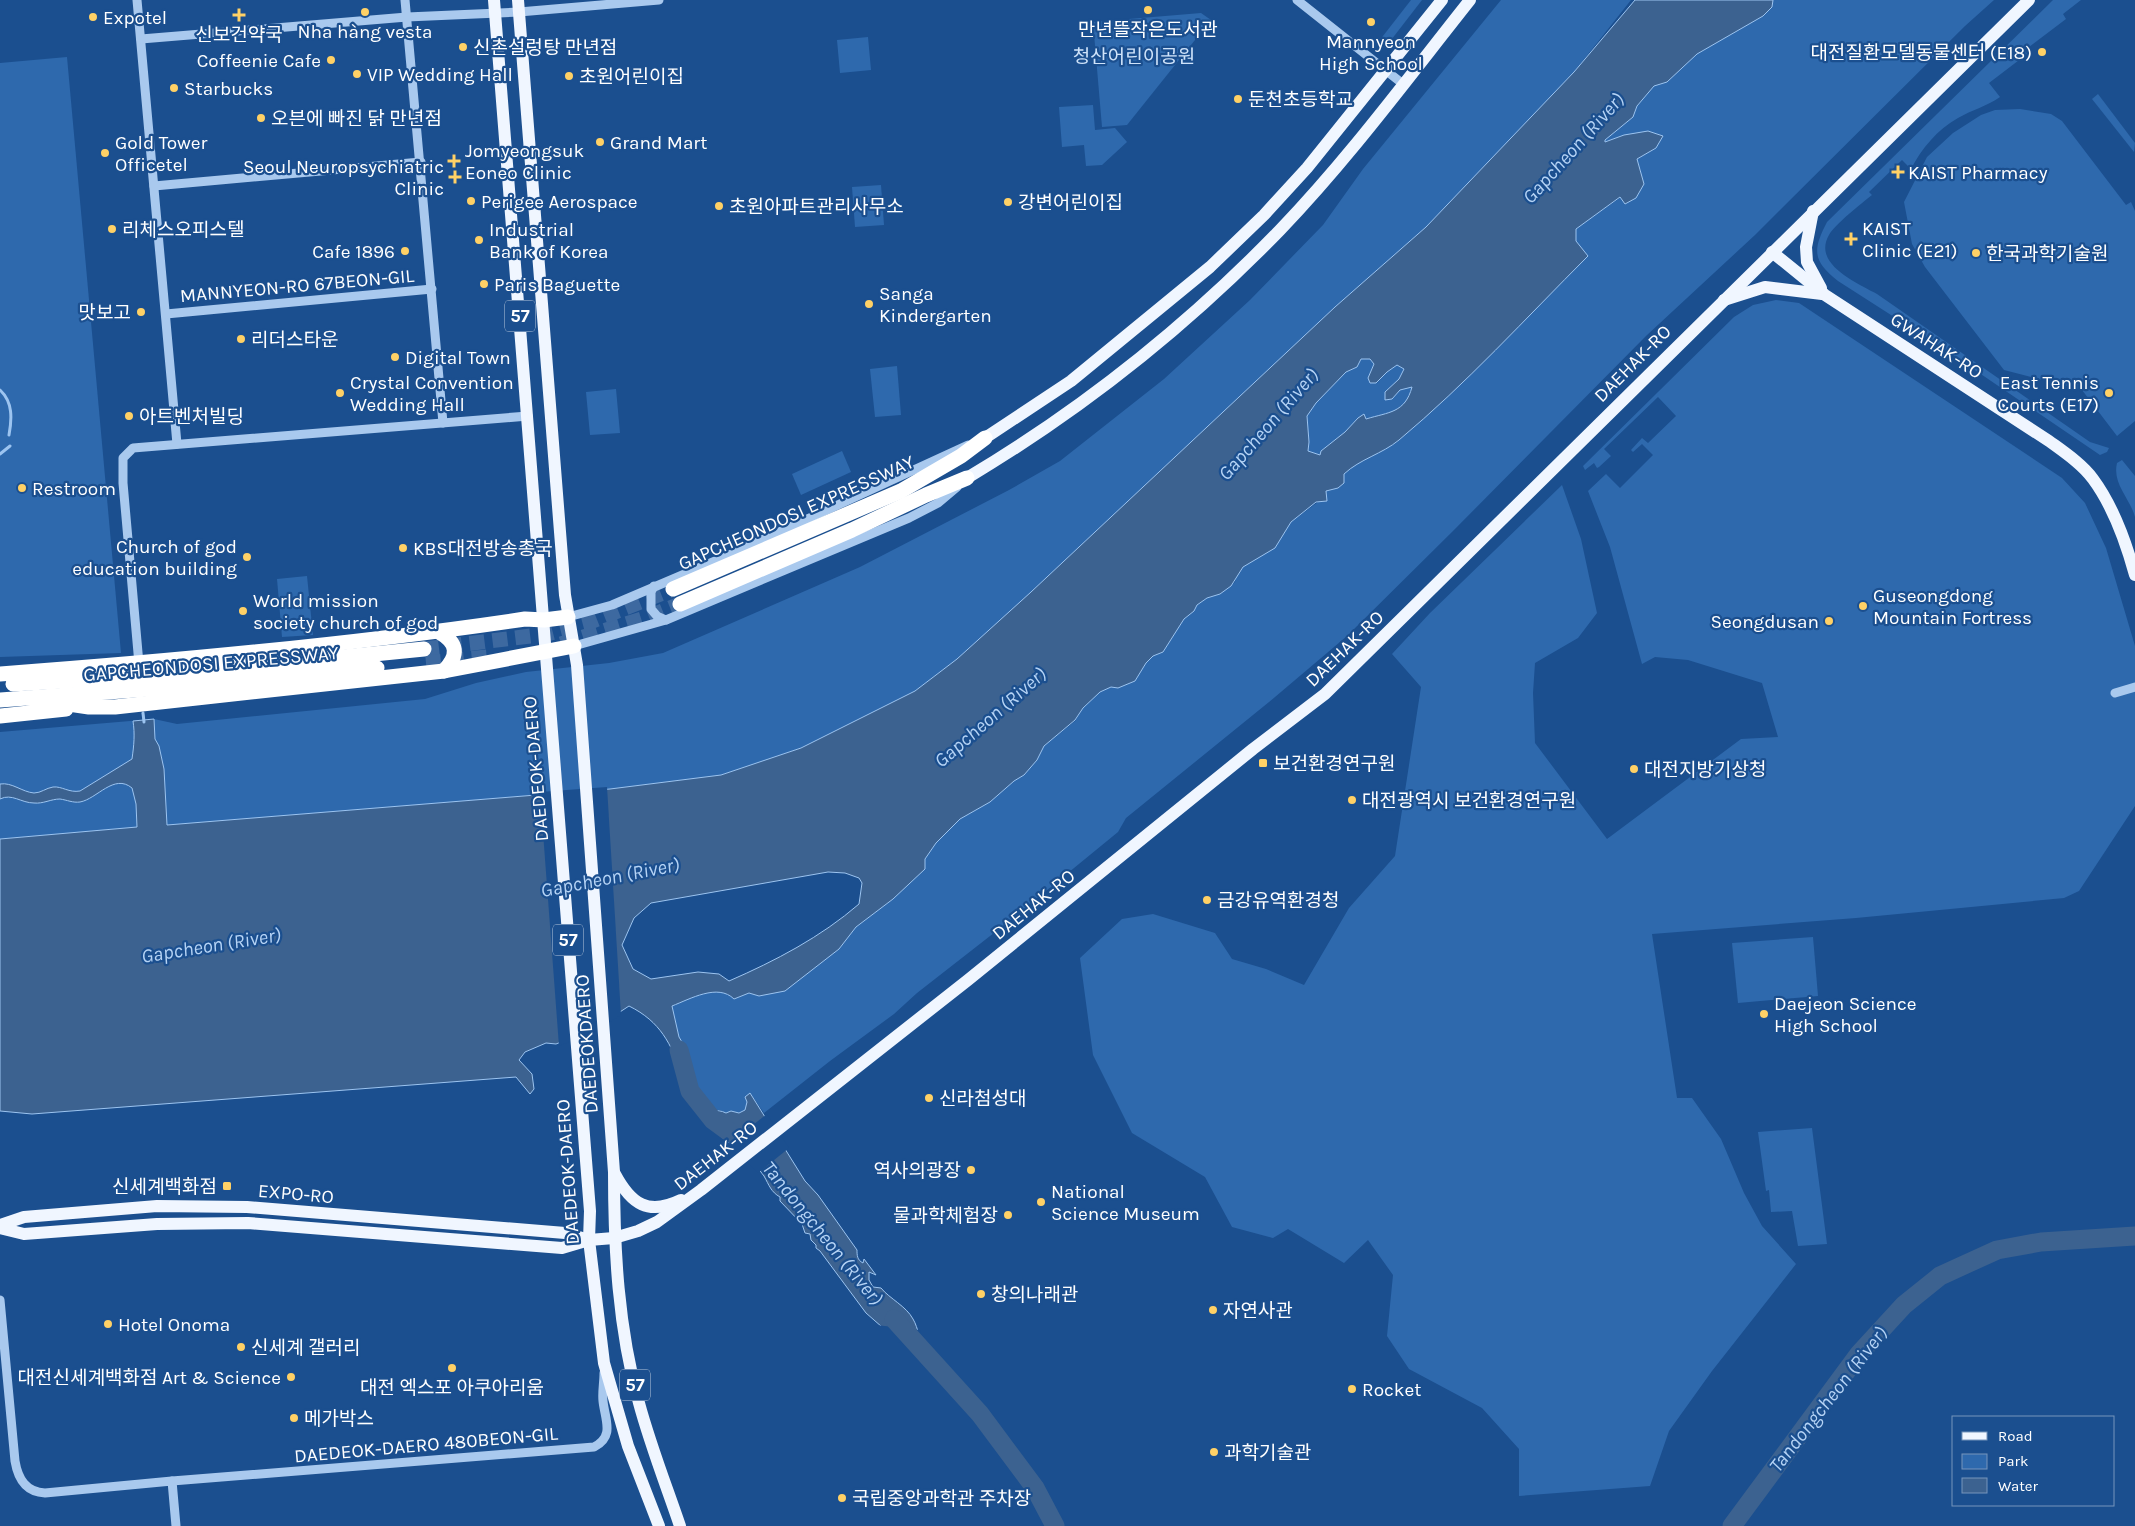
<svg xmlns="http://www.w3.org/2000/svg" width="2135" height="1526" viewBox="0 0 2135 1526" font-family="Karla,'Noto Sans KR',sans-serif">
<rect width="100%" height="100%" fill="#1b4f8f"/>
<g fill="#2e69ad">
<polygon points="1411,0 1422,0 1388,44 1376,45"/>
<polygon points="1501,0 1631,0 1574,72 1426,227 1335,307 1031,592 957,659 915,691 801,748 721,775 610,789 0,839 0,732 154,719 177,724 425,699 476,683 526,672 609,663 663,653 860,567 1009,490 1060,461 1164,379 1250,300 1323,225 1363,169"/>
<path d="M1773,0H1994L1965,26L1755,235L1646,336L1453,531L1347,636L1269,702L1126,818L1118,832L1008,922L917,993L894,1014L830,1061L764,1113L750,1093L745,1110L739,1113L731,1111L726,1113L720,1110L711,1111L699,1096L689,1073L685,1047L679,1037L671,1006C690,999 718,983 734,999L749,993L760,996L839,949L856,927L893,899L925,859L936,843L960,819L990,802L1014,781L1024,775L1037,760L1044,746L1075,721L1083,708L1100,692L1111,687L1135,681L1146,663L1153,656L1163,652L1184,619L1194,611L1197,605L1207,598L1220,594L1235,582L1236,575L1243,567L1275,547L1291,522L1326,496V491L1338,488L1344,474L1352,467L1397,442L1471,374L1587,256L1576,241V229L1621,197L1641,172L1637,159L1656,148L1624,135L1605,142V140L1633,117L1637,106L1654,86L1667,81L1697,54L1772,7Z"/>
<path d="M2053,0H2081L2063,14L2066,19L2025,50L2027,54L1989,83L2000,97C1987,106 1972,110 1958,118C1937,130 1922,148 1911,169L1902,160L1869,192L1872,195C1861,204 1835,224 1829,235C1812,264 1857,283 1877,294L2090,442L2109,448L2107,452L2100,455L1944,349L1838,281C1813,261 1812,251 1827,222Z"/>
<polygon points="1201,13 1211,20 1127,125 1102,127 1093,22"/>
<polygon points="868,37 871,70 840,73 837,40"/>
<polygon points="67,57 121,653 0,657 0,63"/>
<polygon points="2098,94 2135,143 2134,152 2092,99"/>
<polygon points="1093,105 1095,130 1115,128 1127,142 1102,165 1086,166 1084,145 1062,147 1059,107"/>
<polygon points="2020,109 2051,114 2062,121 2126,205 2131,202 2135,211 2135,421 2117,436 2082,390 2004,370 1925,267 1912,244 1904,202 1927,157 1953,133 1981,115 1995,110"/>
<polygon points="881,185 884,225 855,227 852,187"/>
<polygon points="1776,300 1799,303 2062,478 2085,503 2106,548 2135,646 2135,806 2079,891 2064,898 1856,918 1652,934 1677,1098 1692,1098 1721,1139 1744,1193 1762,1226 1796,1264 1712,1371 1669,1431 1650,1486 1519,1496 1519,1449 1482,1408 1409,1369 1387,1336 1393,1275 1368,1240 1344,1263 1288,1229 1273,1238 1232,1227 1205,1177 1132,1133 1093,1055 1080,958 1122,919 1153,914 1215,933 1232,959 1266,969 1304,985 1349,908 1395,856 1421,687 1392,654 1430,613 1562,485 1581,539 1597,613 1578,638 1535,663 1533,693 1535,743 1607,839 1741,739 1778,737 1762,683 1688,660 1655,657 1642,664 1610,547 1588,491 1606,474 1620,488 1653,455 1642,444 1633,452 1631,450 1642,438 1648,443 1676,416 1658,397 1604,449 1611,456 1599,467 1597,468 1594,463 1585,470 1583,466 1734,317 1753,305"/>
<path d="M1361,359H1370L1374,364L1368,378L1377,383L1387,372L1397,365L1404,369L1399,379L1385,392L1392,399L1400,390L1412,387C1410,392 1408,401 1404,405C1397,413 1368,420 1358,418L1345,432L1321,451L1320,455L1307,451L1309,442L1307,416L1316,403L1346,372L1357,367Z"/>
<polygon points="897,366 901,415 875,417 870,369"/>
<polygon points="616,389 620,433 590,435 586,392"/>
<polygon points="842,451 851,472 801,495 792,474"/>
<path d="M2122,460L2135,476V517C2130,498 2112,484 2117,463Z"/>
<polygon points="307,576 313,635 282,637 277,579"/>
<polygon points="1813,937 1818,996 1738,1003 1732,943"/>
<polygon points="1812,1128 1827,1244 1798,1246 1792,1211 1771,1212 1769,1190 1766,1191 1758,1132"/>
</g>
<g fill="#3c6290" stroke="#9cc4f0" fill-rule="evenodd">
<path d="M1635,0H1773L1772,7L1763,16L1697,54L1667,82L1654,86L1637,106L1633,117L1605,140V142L1624,135L1648,131L1663,136L1656,148L1637,159L1644,184L1636,198L1625,204L1620,197L1576,229V241L1588,256C1526,318 1466,384 1399,440C1382,454 1360,459 1344,474V483L1338,488L1326,491L1327,501L1316,502L1291,522L1275,548L1243,567L1231,586L1220,594L1207,598L1197,605L1194,611L1184,619L1163,652L1153,656L1146,663L1135,681L1118,688L1111,687L1100,692L1083,708L1075,720L1044,746L1037,760L1024,775L1014,781L990,802L960,819L936,843L925,859V869L893,899L856,927L839,949L785,991L759,996L749,993L734,999C718,983 690,999 672,1006L679,1037L685,1047L689,1073L683,1075C670,1043 661,1022 629,1006L594,1029L556,1044L546,1043L525,1052L519,1060L532,1074L534,1089L530,1094L516,1077L32,1114L0,1111V839L137,827L136,804L132,788C114,773 97,799 80,802C73,803 67,800 60,799C51,799 43,804 34,803C21,803 12,793 0,799V784C12,782 22,792 34,793C41,793 46,788 53,787C62,786 69,793 80,791L132,759C134,745 135,734 133,721L154,719L155,739L159,746L164,769L167,825L610,789L721,775L801,748L915,691L957,659L1031,592L1335,307L1426,227L1574,72ZM1361,359H1370L1374,364L1368,378L1370,383H1376L1387,372L1397,365L1404,369L1399,379L1385,392V400L1392,399L1400,390L1412,387C1405,413 1389,412 1366,419L1364,414L1358,418L1345,432L1321,451L1320,455L1308,451L1309,442L1307,416L1316,403L1346,372L1357,367ZM828,872L845,873L859,878L862,883L859,904C821,937 775,961 729,981L719,974L698,972L651,979L633,969L622,945L634,918L651,903Z"/>
<path d="M750,1093L805,1181L818,1195L857,1250C857,1255 857,1260 863,1263L864,1259L876,1275L869,1272V1280L873,1287L881,1288C890,1299 906,1306 913,1319C916,1324 917,1329 919,1334L898,1341L866,1313L820,1251L816,1248V1245L811,1240L810,1234L805,1233L802,1224L780,1201V1197C771,1192 769,1185 764,1176C749,1153 717,1138 702,1118C710,1112 716,1108 726,1113L731,1111L739,1113L745,1110L747,1102L745,1097Z"/>
</g>
<g fill="#1b4f8f">
<polygon points="607,787 621,1015 595,1031 559,1046 540,792"/>
<polygon points="767,1114 789,1148 758,1173 729,1144"/>
<polygon points="876,1325 920,1330 921,1335 897,1343"/>
</g>
<g fill="none" stroke-linecap="round" stroke-linejoin="round">
<g stroke="#9cc4f0" stroke-width="3">
<path d="M0,390C13,402 12,419 9,435"/>
<polyline points="0,454 10,446"/>
<polyline points="143,713 144,722"/>
</g>
<g stroke="#3c6290" stroke-width="19">
<polyline points="679,1050 690,1091 713,1120 728,1131"/>
<polyline points="894,1319 980,1414 1035,1488 1055,1526"/>
<polyline points="1732,1526 1859,1354 1904,1305 1940,1276 1997,1250 2041,1242 2135,1236"/>
</g>
<g stroke="#3d69a0" stroke-width="15" stroke-dasharray="15 8" stroke-linecap="butt">
<polyline points="561,644 648,617 680,604"/>
<polyline points="424,649 547,634 585,624 673,589"/>
<polyline points="426,663 487,657"/>
</g>
<g stroke="#a9c9ee" stroke-width="9">
<polyline points="137,0 177,444"/>
<polyline points="405,0 443,423"/>
<polyline points="1297,0 1403,84"/>
<polyline points="141,39 407,17 519,12 659,0"/>
<polyline points="154,186 421,162"/>
<polyline points="166,314 432,289"/>
<polyline points="654,586 651,592 651,609 657,616 666,620"/>
<polyline points="568,617 612,605 727,556 968,445"/>
<polyline points="574,646 666,620 909,518 938,503 957,487"/>
<polyline points="139,664 123,483 123,458 133,448 528,416"/>
<polyline points="2115,693 2135,687"/>
<path d="M0,1300L15,1461C18,1479 26,1492 45,1493L172,1481L176,1526"/>
<path d="M172,1481L594,1447C615,1436 605,1420 603,1401C602,1392 604,1383 604,1373"/>
</g>
<g stroke="#f0f6ff" stroke-width="12">
<polyline points="494,0 590,1211 589,1240 604,1363 628,1446 659,1526"/>
<path d="M518,0L565,595L577,665L614,1172C614,1249 618,1328 639,1403C650,1444 666,1485 680,1526"/>
<polyline points="1813,211 1806,247 1807,262 1821,288"/>
<path d="M1772,252L1825,295L2049,441C2064,452 2082,464 2093,479C2113,506 2126,542 2135,575"/>
<polyline points="1724,300 1765,287 1822,294"/>
<polyline points="985,438 1071,381 1210,267 1264,215 1307,168 1442,0"/>
<path d="M967,478C1081,410 1188,325 1280,230C1349,158 1408,78 1470,0"/>
<path d="M615,1174C631,1204 648,1216 681,1200"/>
<polyline points="0,1225 24,1217 157,1206 247,1207 565,1233 589,1240"/>
<polyline points="0,1228 24,1234 157,1224 248,1223 562,1248 589,1240 614,1238 638,1231 657,1222 701,1190 968,980 1253,749 1325,694 2029,0"/>
</g>
<g stroke="#fff" stroke-width="15">
<polyline points="673,589 901,491 961,456 985,438"/>
<polyline points="680,604 852,530 926,495 967,478"/>
<path d="M439,632C458,643 459,655 444,671"/>
<path d="M0,674C175,661 351,645 525,619L544,620L568,617"/>
<polyline points="13,684 162,675 424,649"/>
<polyline points="28,698 89,707 115,707 444,671 574,646"/>
<polyline points="0,700 162,688 377,668"/>
<polyline points="0,716 66,709"/>
</g>
</g>
<g fill="#ffd166" stroke="#1b4f8f" stroke-width="2">
<circle cx="1148" cy="10" r="5"/>
<circle cx="365" cy="12" r="5"/>
<path d="M236.5 7.5h5v5h5v5h-5v5h-5v-5h-5v-5h5z"/>
<circle cx="93" cy="17" r="5"/>
<circle cx="1371" cy="22" r="5"/>
<circle cx="463" cy="47" r="5"/>
<circle cx="2042" cy="52" r="5"/>
<circle cx="331" cy="60" r="5"/>
<circle cx="357" cy="74" r="5"/>
<circle cx="569" cy="76" r="5"/>
<circle cx="174" cy="88" r="5"/>
<circle cx="1238" cy="99" r="5"/>
<circle cx="261" cy="118" r="5"/>
<circle cx="600" cy="142" r="5"/>
<circle cx="105" cy="153" r="5"/>
<path d="M451.5 153.5h5v5h5v5h-5v5h-5v-5h-5v-5h5z"/>
<path d="M1895.5 164.5h5v5h5v5h-5v5h-5v-5h-5v-5h5z"/>
<path d="M452.5 169.5h5v5h5v5h-5v5h-5v-5h-5v-5h5z"/>
<circle cx="471" cy="201" r="5"/>
<circle cx="1008" cy="202" r="5"/>
<circle cx="719" cy="206" r="5"/>
<circle cx="112" cy="229" r="5"/>
<path d="M1848.5 231.5h5v5h5v5h-5v5h-5v-5h-5v-5h5z"/>
<circle cx="479" cy="240" r="5"/>
<circle cx="405" cy="251" r="5"/>
<circle cx="1976" cy="253" r="5"/>
<circle cx="484" cy="284" r="5"/>
<circle cx="869" cy="304" r="5"/>
<circle cx="141" cy="312" r="5"/>
<circle cx="241" cy="339" r="5"/>
<circle cx="395" cy="357" r="5"/>
<circle cx="340" cy="393" r="5"/>
<circle cx="2109" cy="393" r="5"/>
<circle cx="129" cy="416" r="5"/>
<circle cx="22" cy="488" r="5"/>
<circle cx="403" cy="548" r="5"/>
<circle cx="247" cy="557" r="5"/>
<circle cx="1863" cy="606" r="5"/>
<circle cx="243" cy="611" r="5"/>
<circle cx="1829" cy="621" r="5"/>
<rect x="1258" y="758" width="10" height="10" rx="2.5"/>
<circle cx="1634" cy="769" r="5"/>
<circle cx="1352" cy="800" r="5"/>
<circle cx="1207" cy="900" r="5"/>
<circle cx="1764" cy="1014" r="5"/>
<circle cx="929" cy="1098" r="5"/>
<circle cx="971" cy="1170" r="5"/>
<rect x="222" y="1181" width="10" height="10" rx="2.5"/>
<circle cx="1041" cy="1202" r="5"/>
<circle cx="1008" cy="1215" r="5"/>
<circle cx="981" cy="1294" r="5"/>
<circle cx="1213" cy="1310" r="5"/>
<circle cx="108" cy="1324" r="5"/>
<circle cx="241" cy="1347" r="5"/>
<circle cx="452" cy="1368" r="5"/>
<circle cx="291" cy="1377" r="5"/>
<circle cx="1352" cy="1389" r="5"/>
<circle cx="294" cy="1418" r="5"/>
<circle cx="1214" cy="1452" r="5"/>
<circle cx="842" cy="1498" r="5"/>
</g>
<g text-anchor="middle" stroke-width="4.5" stroke-linejoin="round" paint-order="stroke">
<g fill="#1b4f8f" stroke="#bbcadd" stroke-width="1">
<rect x="505" y="300.5" width="30" height="31" rx="4"/>
<rect x="553" y="924.5" width="30" height="31" rx="4"/>
<rect x="620" y="1369.5" width="30" height="31" rx="4"/>
</g>
<g font-size="18" font-weight="bold" fill="#fff">
<text x="520" y="322">57</text>
<text x="568" y="946">57</text>
<text x="635" y="1391">57</text>
</g>
<g font-size="19" fill="#fff" stroke="#1b4f8f" text-anchor="start">
<text x="103" y="24">Expotel</text>
<text x="1148" y="36" text-anchor="middle">만년뜰작은도서관</text>
<text x="365" y="38" text-anchor="middle">Nha hàng vesta</text>
<text x="239" y="41" text-anchor="middle">신보건약국</text>
<text x="1371" y="48" text-anchor="middle">Mannyeon<tspan x="1371" dy="22">High School</tspan></text>
<text x="473" y="54">신촌설렁탕 만년점</text>
<text x="2032" y="59" text-anchor="end">대전질환모델동물센터 (E18)</text>
<text x="321" y="67" text-anchor="end">Coffeenie Cafe</text>
<text x="367" y="81">VIP Wedding Hall</text>
<text x="579" y="83">초원어린이집</text>
<text x="184" y="95">Starbucks</text>
<text x="1248" y="106">둔천초등학교</text>
<text x="271" y="125">오븐에 빠진 닭 만년점</text>
<text x="115" y="149">Gold Tower<tspan x="115" dy="22">Officetel</tspan></text>
<text x="610" y="149">Grand Mart</text>
<text x="465" y="157">Jomyeongsuk<tspan x="465" dy="22">Eoneo Clinic</tspan></text>
<text x="444" y="173" text-anchor="end">Seoul Neuropsychiatric<tspan x="444" dy="22">Clinic</tspan></text>
<text x="1908" y="179">KAIST Pharmacy</text>
<text x="481" y="208">Perigee Aerospace</text>
<text x="1018" y="209">강변어린이집</text>
<text x="729" y="213">초원아파트관리사무소</text>
<text x="1862" y="235">KAIST<tspan x="1862" dy="22">Clinic (E21)</tspan></text>
<text x="122" y="236">리체스오피스텔</text>
<text x="489" y="236">Industrial<tspan x="489" dy="22">Bank of Korea</tspan></text>
<text x="395" y="258" text-anchor="end">Cafe 1896</text>
<text x="1986" y="260">한국과학기술원</text>
<text x="494" y="291">Paris Baguette</text>
<text x="879" y="300">Sanga<tspan x="879" dy="22">Kindergarten</tspan></text>
<text x="131" y="319" text-anchor="end">맛보고</text>
<text x="251" y="346">리더스타운</text>
<text x="405" y="364">Digital Town</text>
<text x="350" y="389">Crystal Convention<tspan x="350" dy="22">Wedding Hall</tspan></text>
<text x="2099" y="389" text-anchor="end">East Tennis<tspan x="2099" dy="22">Courts (E17)</tspan></text>
<text x="139" y="423">아트벤처빌딩</text>
<text x="32" y="495">Restroom</text>
<text x="237" y="553" text-anchor="end">Church of god<tspan x="237" dy="22">education building</tspan></text>
<text x="413" y="555">KBS대전방송총국</text>
<text x="1873" y="602">Guseongdong<tspan x="1873" dy="22">Mountain Fortress</tspan></text>
<text x="253" y="607">World mission<tspan x="253" dy="22">society church of god</tspan></text>
<text x="1819" y="628" text-anchor="end">Seongdusan</text>
<text x="1273" y="770">보건환경연구원</text>
<text x="1644" y="776">대전지방기상청</text>
<text x="1362" y="807">대전광역시 보건환경연구원</text>
<text x="1217" y="907">금강유역환경청</text>
<text x="1774" y="1010">Daejeon Science<tspan x="1774" dy="22">High School</tspan></text>
<text x="939" y="1105">신라첨성대</text>
<text x="961" y="1177" text-anchor="end">역사의광장</text>
<text x="217" y="1193" text-anchor="end">신세계백화점</text>
<text x="1051" y="1198">National<tspan x="1051" dy="22">Science Museum</tspan></text>
<text x="998" y="1222" text-anchor="end">물과학체험장</text>
<text x="991" y="1301">창의나래관</text>
<text x="1223" y="1317">자연사관</text>
<text x="118" y="1331">Hotel Onoma</text>
<text x="251" y="1354">신세계 갤러리</text>
<text x="281" y="1384" text-anchor="end">대전신세계백화점 Art &amp; Science</text>
<text x="452" y="1394" text-anchor="middle">대전 엑스포 아쿠아리움</text>
<text x="1362" y="1396">Rocket</text>
<text x="304" y="1425">메가박스</text>
<text x="1224" y="1459">과학기술관</text>
<text x="852" y="1505">국립중앙과학관 주차장</text>
</g>
<g font-size="19" fill="#cfe3fa" stroke="#1b4f8f">
<text x="1134" y="63">청산어린이공원</text>
</g>
<g font-size="19" fill="#fff" stroke="#1b4f8f">
<text transform="translate(297 285) rotate(-5)" y="7">MANNYEON-RO 67BEON-GIL</text>
<text transform="translate(1937 345) rotate(33)" y="7">GWAHAK-RO</text>
<text transform="translate(1632 363) rotate(-45)" y="7">DAEHAK-RO</text>
<text transform="translate(796 512) rotate(-24)" y="7">GAPCHEONDOSI EXPRESSWAY</text>
<text transform="translate(1344 648) rotate(-44)" y="7">DAEHAK-RO</text>
<text transform="translate(211 663) rotate(-5)" y="7">GAPCHEONDOSI EXPRESSWAY</text>
<text transform="translate(535 769) rotate(-95)" y="7">DAEDEOK-DAERO</text>
<text transform="translate(1033 904) rotate(-39)" y="7">DAEHAK-RO</text>
<text transform="translate(586 1044) rotate(-94)" y="7">DAEDEOKDAERO</text>
<text transform="translate(715 1155) rotate(-38)" y="7">DAEHAK-RO</text>
<text transform="translate(567 1172) rotate(-94)" y="7">DAEDEOK-DAERO</text>
<text transform="translate(296 1193) rotate(5)" y="7">EXPO-RO</text>
<text transform="translate(426 1444) rotate(-5)" y="7">DAEDEOK-DAERO 480BEON-GIL</text>
</g>
<g font-size="20" font-style="italic" fill="#b5d3f5" stroke="#1b4f8f">
<text transform="translate(1573 148) rotate(-48)" y="7">Gapcheon (River)</text>
<text transform="translate(1268 424) rotate(-49)" y="7">Gapcheon (River)</text>
<text transform="translate(990 717) rotate(-41)" y="7">Gapcheon (River)</text>
<text transform="translate(610 877) rotate(-11)" y="7">Gapcheon (River)</text>
<text transform="translate(211 945) rotate(-9)" y="7">Gapcheon (River)</text>
<text transform="translate(823 1233) rotate(51)" y="7">Tandongcheon (River)</text>
<text transform="translate(1828 1399) rotate(-52)" y="7">Tandongcheon (River)</text>
</g>
</g>
<rect x="1952" y="1416" width="162" height="90" fill="#1b4f8f" stroke="#7695bc"/>
<rect x="1962" y="1432" width="25" height="8" fill="#f0f6ff" stroke="#7695bc"/>
<text x="1998" y="1441" font-size="15" fill="#ffffff">Road</text>
<rect x="1962" y="1454" width="25" height="15" fill="#2e69ad" stroke="#7695bc"/>
<text x="1998" y="1466" font-size="15" fill="#ffffff">Park</text>
<rect x="1962" y="1478" width="25" height="15" fill="#3c6290" stroke="#7695bc"/>
<text x="1998" y="1491" font-size="15" fill="#ffffff">Water</text>
</svg>
